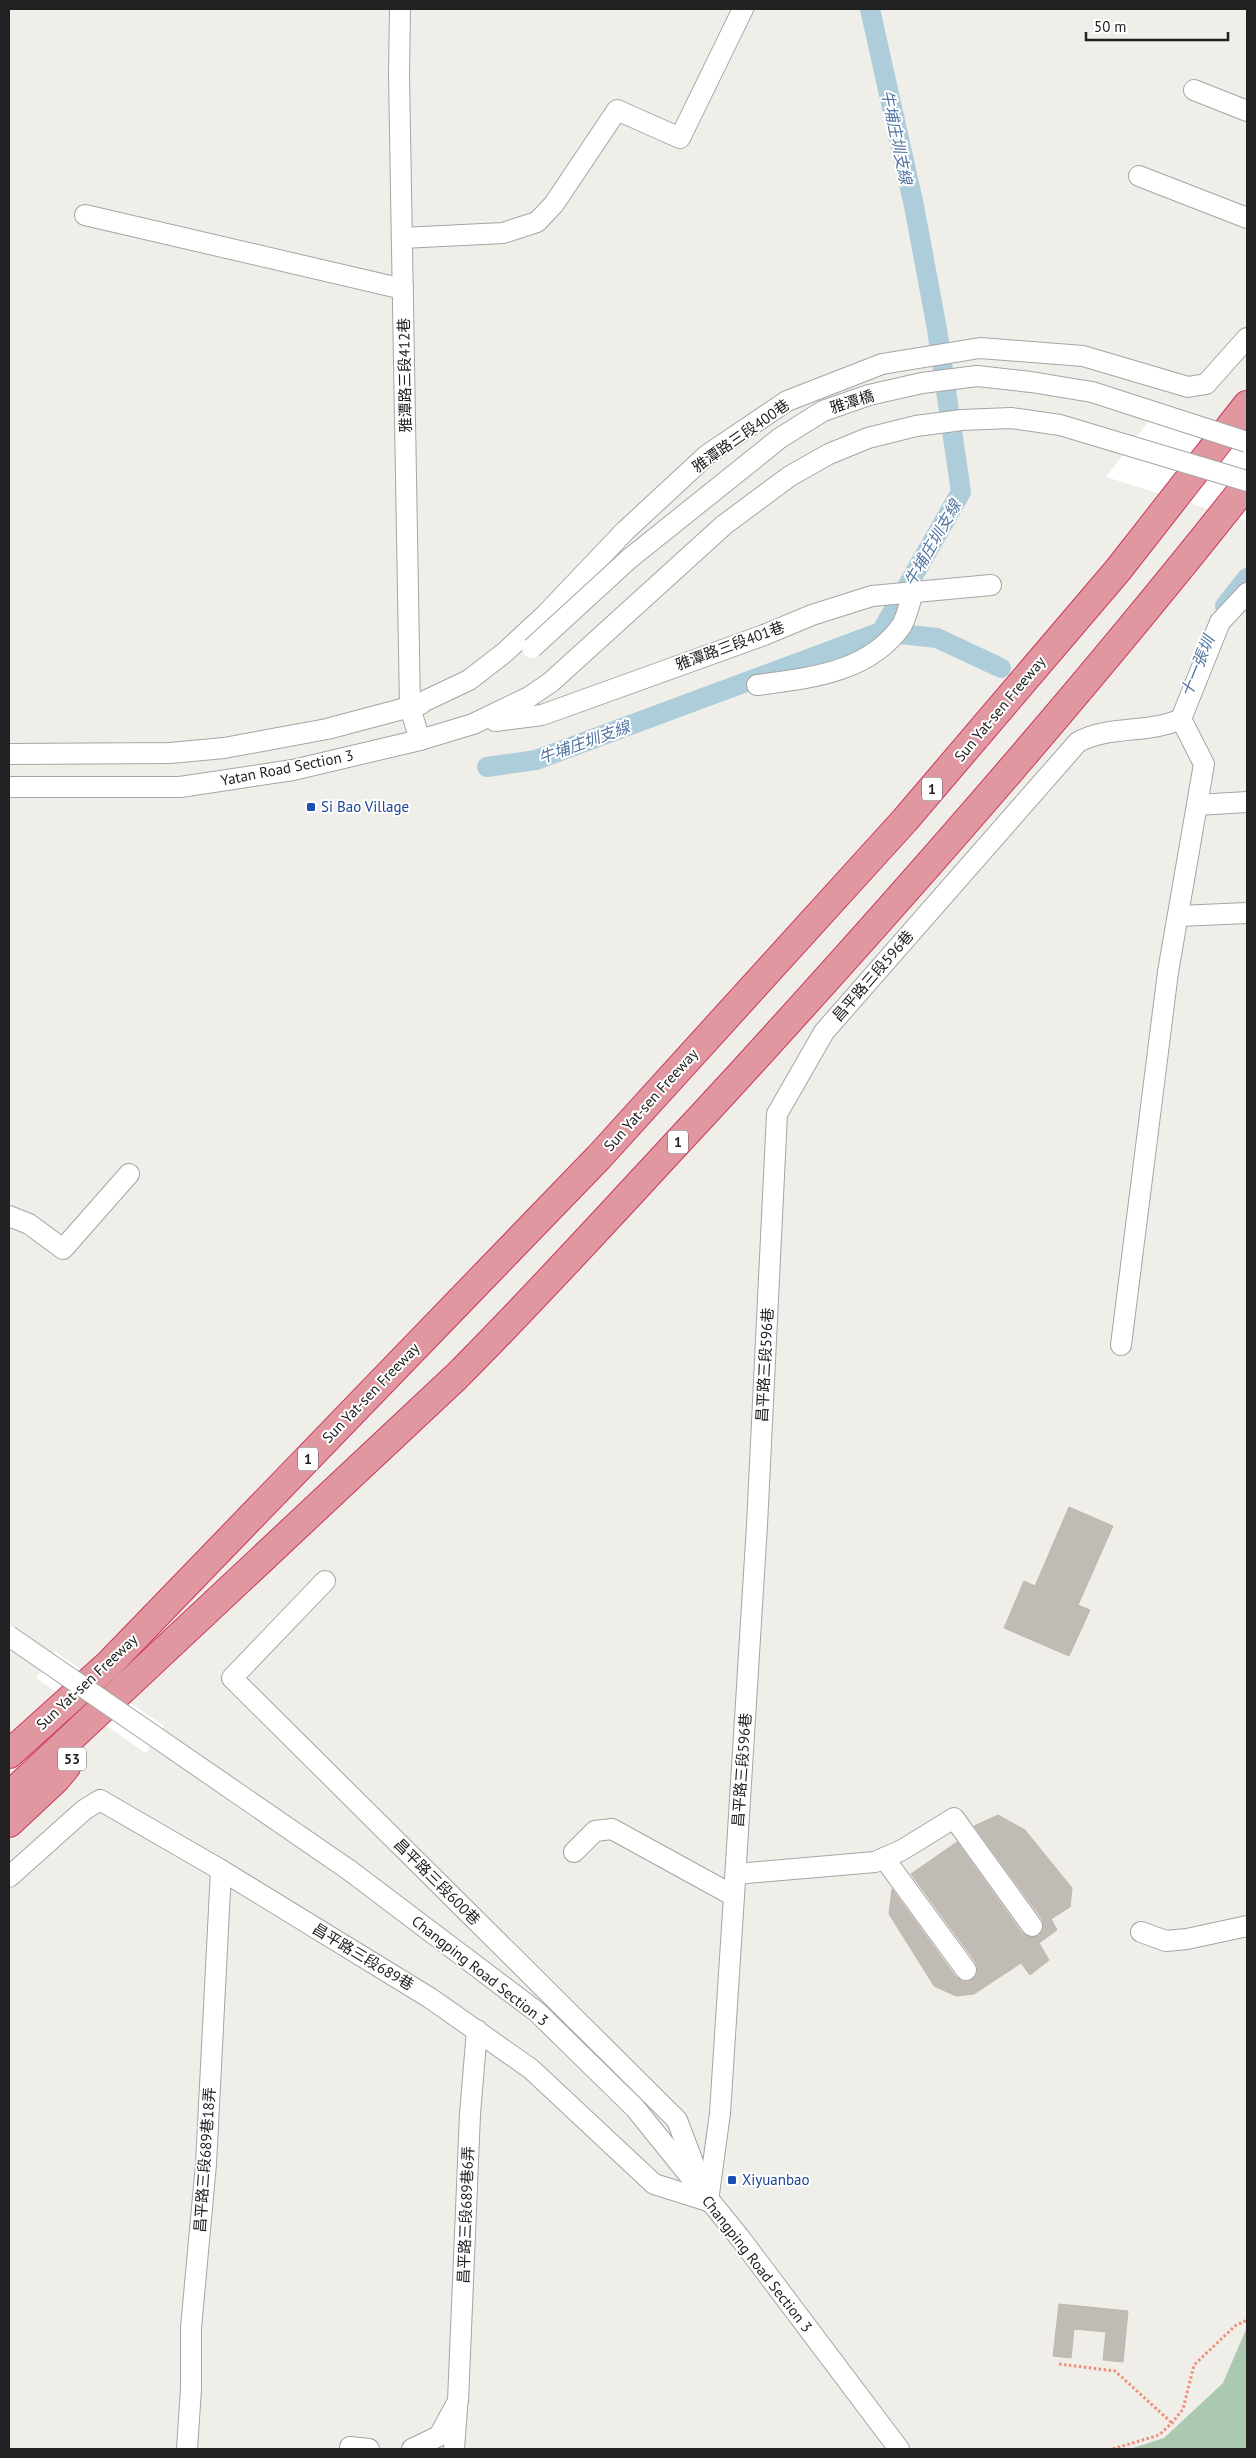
<svg xmlns="http://www.w3.org/2000/svg" width="1256" height="2458" viewBox="0 0 1256 2458" font-family="'PT Sans','Noto Sans TC',sans-serif">
<rect width="100%" height="100%" fill="#f0eee8"/>
<polygon fill="#abc8b1" points="1247,2327 1247,2449 1130,2449 1164,2438 1223,2383"/>
<g fill="#fff">
<polygon points="1162,404 1247,432 1247,521 1106,477"/>
<polygon points="54,1651 164,1726 146,1753 36,1678"/>
</g>
<g fill="none" stroke-linecap="round" stroke-linejoin="round">
<g stroke="#adcdda" stroke-width="20">
<polyline points="1225,606 1247,578"/>
<polyline points="881,632 937,638 1001,668"/>
<polyline points="487,767 536,760 881,632 961,492 937,329 914,206 870,9"/>
</g>
</g>
<g fill="#c1bbb5" stroke="#c1b7ac">
<polygon points="1069,1507 1113,1526 1078,1605 1090,1610 1069,1656 1004,1628 1024,1581 1035,1586"/>
<polygon points="998,1815 1025,1830 1072,1888 1070,1907 1051,1919 1057,1930 1039,1943 1049,1960 1030,1975 1021,1963 974,1994 956,1996 934,1986 889,1914 892,1889 956,1977 962,1981 968,1982 977,1975 976,1963 911,1874 957,1842 1022,1933 1028,1937 1039,1936 1043,1930 1042,1919 974,1826"/>
<polygon points="1059,2304 1128,2311 1123,2362 1103,2360 1106,2332 1074,2329 1071,2358 1053,2356"/>
</g>
<g fill="none" stroke-linecap="round" stroke-linejoin="round">
<g stroke="#a5a5a5" stroke-width="22">
<g id="minor">
<polyline points="400,9 399,74 410,708 420,740"/>
<polyline points="1194,90 1247,111"/>
<polyline points="1139,176 1247,218"/>
<polyline points="85,215 403,289"/>
<polyline points="402,238 503,233 537,222 554,204 617,110 680,138 743,9"/>
<path d="M757,685C809,678 869,673 902,625C907,616 910,602 913,592"/>
<polyline points="410,708 469,680 504,653 546,614 625,531 707,455 787,401 882,364 980,348 1083,356 1188,387 1206,384 1247,338"/>
<polyline points="495,721 542,715 764,635 812,615 872,596 991,585"/>
<polyline points="9,754 170,753 224,748 327,729 421,704"/>
<polyline points="9,787 180,787 293,770 420,740 473,724 529,697 551,682"/>
<polyline points="1197,805 1247,802"/>
<polyline points="1179,916 1247,913"/>
<polyline points="9,1216 29,1224 63,1249 129,1174"/>
<polyline points="1121,1345 1168,972 1204,764 1181,719 1220,622 1247,593"/>
<polyline points="325,1581 232,1678 677,2120 707,2199"/>
<polyline points="574,1852 595,1831 612,1829 734,1896"/>
<polyline points="884,1858 966,1970"/>
<polyline points="349,1870 537,2012 635,2108 740,2238 899,2449"/>
<polyline points="736,1874 875,1862 902,1850 954,1818 1032,1926"/>
<polyline points="9,1877 84,1810 100,1800 221,1870 430,1998 531,2069 654,2184 708,2201"/>
<polyline points="1141,1932 1166,1941 1187,1939 1247,1926"/>
<path d="M708,2201L720,2113L734,1896L757,1525L777,1114L824,1032L1078,742C1110,725 1148,734 1181,719"/>
<polyline points="350,2447 369,2449"/>
<polyline points="187,2449 191,2389 191,2328 206,2164 221,1870"/>
<polyline points="412,2449 439,2436 458,2401 470,2114 477,2030"/>
<polyline points="454,2449 457,2409"/>
</g>
</g>
<g stroke="#cd3660" stroke-width="30">
<g id="highway">
<polyline points="9,1754 109,1664 599,1157 905,820 1118,570 1247,405"/>
<path d="M9,1796L456,1377C541,1292 621,1203 703,1115C891,911 1075,702 1247,484"/>
<polyline points="9,1823 56,1779 66,1767"/>
</g>
</g>
<g stroke="#ef8f7b" stroke-width="3" stroke-dasharray="2.5 2.5" stroke-linecap="butt">
<polyline points="1059,2364 1115,2371 1172,2423"/>
<polyline points="1113,2449 1159,2435 1172,2423 1183,2409 1194,2365 1235,2326 1247,2320"/>
</g>
<use href="#minor" stroke="#fff" stroke-width="20"/>
<use href="#highway" stroke="#e197a0" stroke-width="28"/>
<g stroke="#a5a5a5" stroke-width="22" stroke-linecap="butt">
<g id="minor-bridge">
<polyline points="532,648 629,559 780,438 823,411 869,395 922,383 977,376 1031,382 1092,392 1247,442"/>
<polyline points="551,682 724,525 790,476 829,454 868,438 916,426 962,420 1011,418 1060,425 1247,481"/>
<polyline points="9,1636 349,1870"/>
</g>
</g>
<use href="#minor-bridge" stroke="#fff" stroke-width="20"/>
</g>
<g fill="#1a4fb4" stroke="#fff" stroke-width="2">
<rect x="306" y="802" width="10" height="10" rx="2.5"/>
<rect x="727" y="2175" width="10" height="10" rx="2.5"/>
</g>
<g text-anchor="middle" stroke-width="4" stroke-linejoin="round" paint-order="stroke">
<g fill="#fff" stroke="#646464" stroke-width="1">
<rect x="922" y="777.5" width="20" height="23" rx="4"/>
<rect x="668" y="1130.5" width="20" height="23" rx="4"/>
<rect x="298" y="1447.5" width="20" height="23" rx="4"/>
<rect x="58" y="1747.5" width="28" height="23" rx="4"/>
</g>
<g font-size="14" font-weight="bold" fill="#212121">
<text x="932" y="794">1</text>
<text x="678" y="1147">1</text>
<text x="308" y="1464">1</text>
<text x="72" y="1764">53</text>
</g>
<g font-size="15" fill="#212121" stroke="#fff">
<text transform="translate(405 375) rotate(-91)" y="5">雅潭路三段412巷</text>
<text transform="translate(852 402) rotate(-17)" y="5">雅潭橋</text>
<text transform="translate(741 436) rotate(-35)" y="5">雅潭路三段400巷</text>
<text transform="translate(730 646) rotate(-20)" y="5">雅潭路三段401巷</text>
<text transform="translate(1000 709) rotate(-50)" y="5">Sun Yat-sen Freeway</text>
<text transform="translate(287 768) rotate(-11)" y="5">Yatan Road Section 3</text>
<text transform="translate(873 976) rotate(-49)" y="5">昌平路三段596巷</text>
<text transform="translate(651 1100) rotate(-48)" y="5">Sun Yat-sen Freeway</text>
<text transform="translate(765 1365) rotate(-87)" y="5">昌平路三段596巷</text>
<text transform="translate(371 1393) rotate(-46)" y="5">Sun Yat-sen Freeway</text>
<text transform="translate(87 1682) rotate(-43)" y="5">Sun Yat-sen Freeway</text>
<text transform="translate(742 1770) rotate(-86)" y="5">昌平路三段596巷</text>
<text transform="translate(437 1882) rotate(45)" y="5">昌平路三段600巷</text>
<text transform="translate(363 1957) rotate(31)" y="5">昌平路三段689巷</text>
<text transform="translate(480 1971) rotate(38)" y="5">Changping Road Section 3</text>
<text transform="translate(205 2160) rotate(-86)" y="5">昌平路三段689巷18弄</text>
<text transform="translate(466 2215) rotate(-88)" y="5">昌平路三段689巷6弄</text>
<text transform="translate(757 2264) rotate(52)" y="5">Changping Road Section 3</text>
</g>
<g font-size="15" fill="#164399" stroke="#fff" text-anchor="start">
<text x="321" y="812">Si Bao Village</text>
<text x="742" y="2185">Xiyuanbao</text>
</g>
<g font-size="16" font-style="italic" fill="#5174a2" stroke="#fff">
<text transform="translate(897 137) rotate(78)" y="6">牛埔庄圳支線</text>
<text transform="translate(932 543) rotate(-60)" y="6">牛埔庄圳支線</text>
<text transform="translate(1197 666) rotate(-68)" y="6">十一張圳</text>
<text transform="translate(584 742) rotate(-20)" y="6">牛埔庄圳支線</text>
</g>
</g>
<rect width="1256" height="2458" fill="none" stroke="#212121" stroke-width="20"/>
<path d="M1086 32v8h142v-8" fill="none" stroke="#212121" stroke-width="2.5"/>
<text x="1094" y="32" font-size="15" fill="#212121" stroke="#ffffff" stroke-width="4" paint-order="stroke">50 m</text>
</svg>
